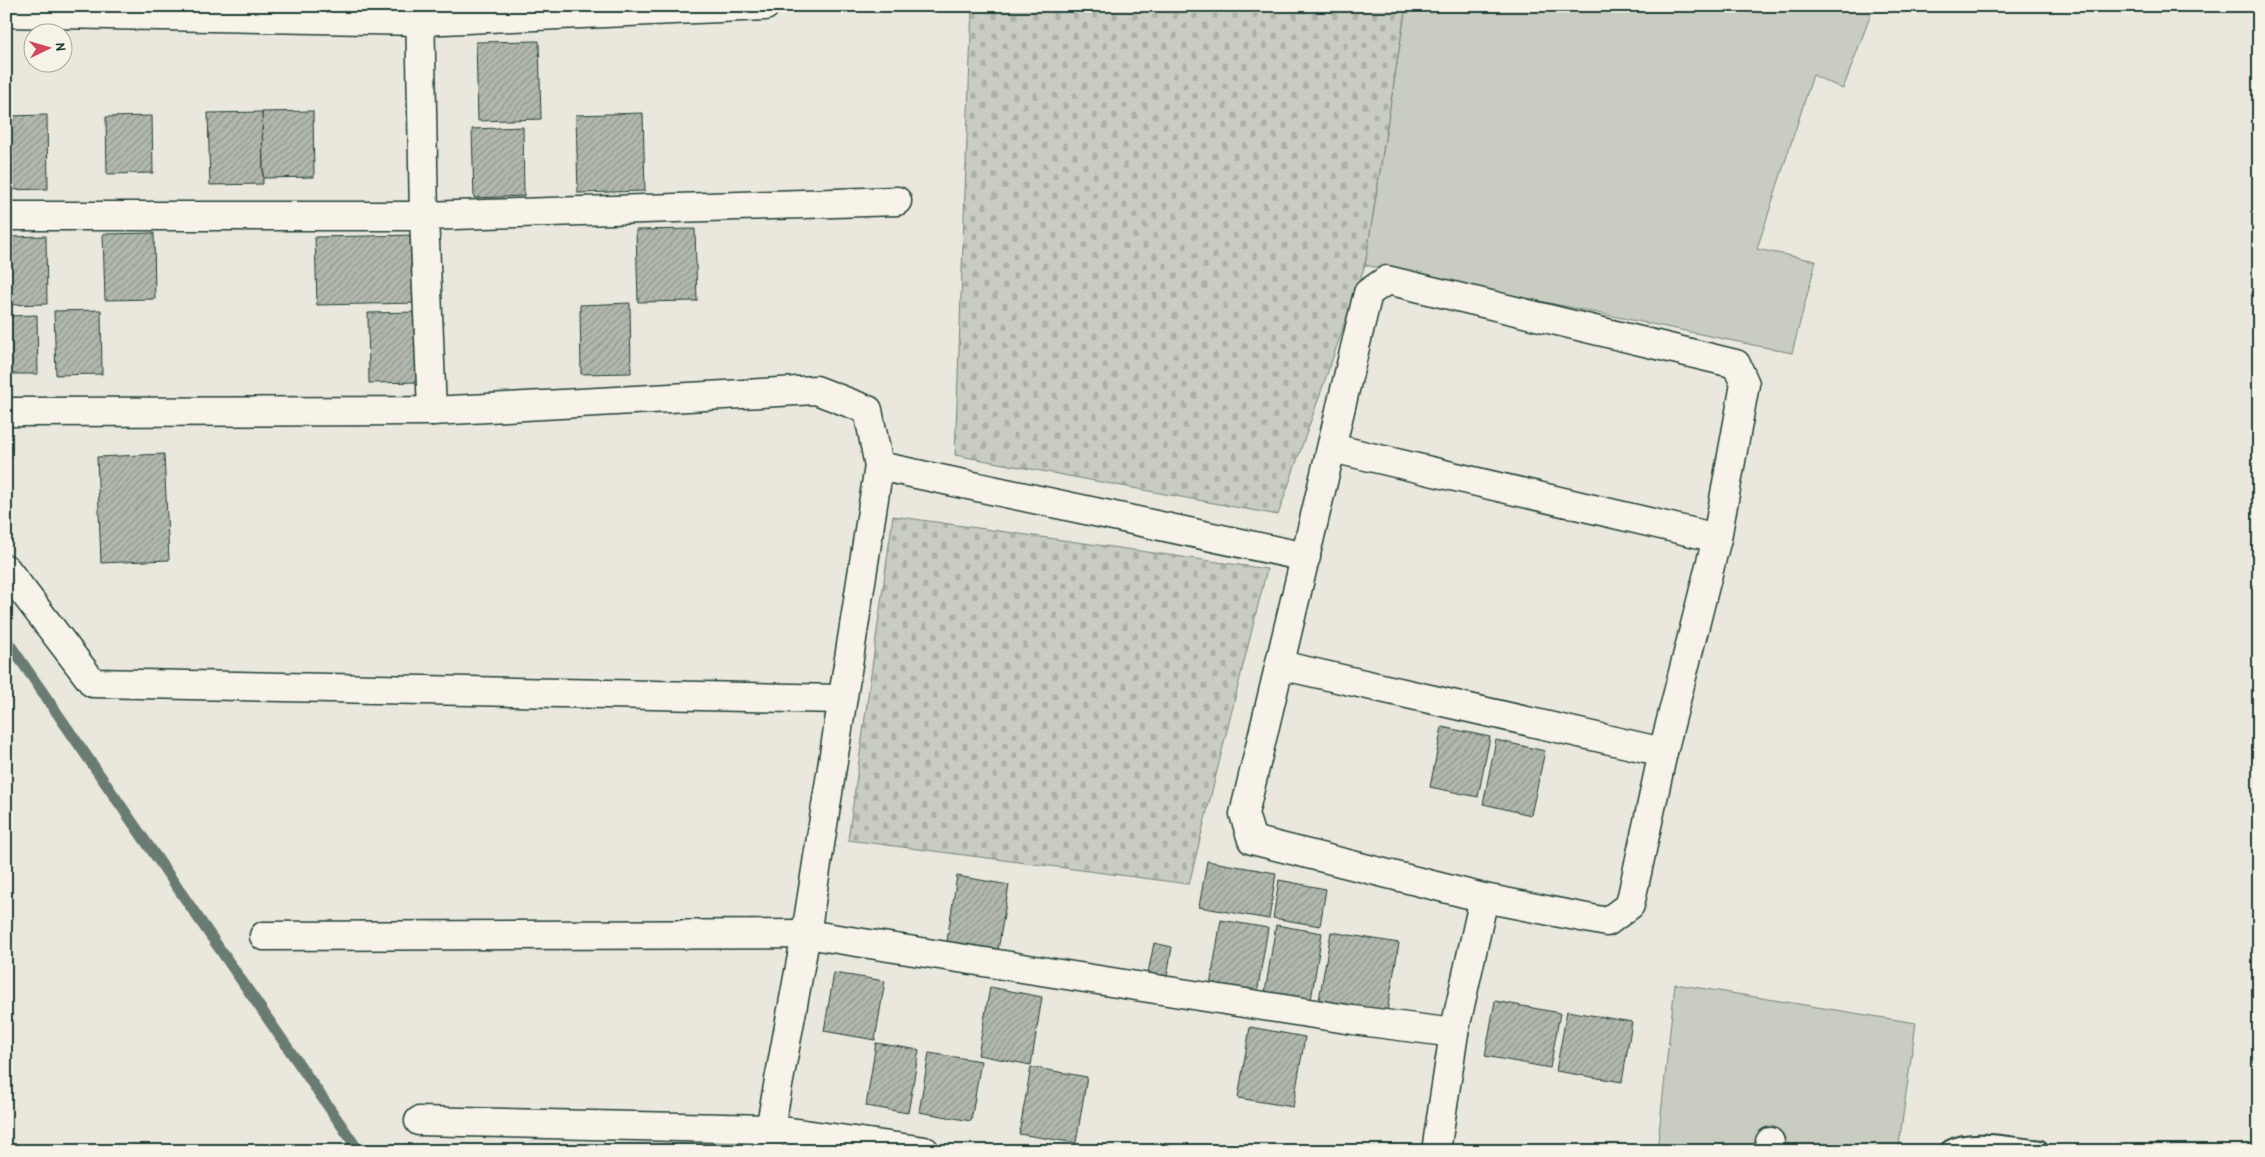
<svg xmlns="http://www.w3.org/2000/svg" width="2265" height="1157" viewBox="0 0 2265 1157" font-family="'Patrick Hand',sans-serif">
<defs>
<pattern id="cemetery-stones" width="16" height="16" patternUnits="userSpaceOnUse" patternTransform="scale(1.25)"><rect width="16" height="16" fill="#c8ccc1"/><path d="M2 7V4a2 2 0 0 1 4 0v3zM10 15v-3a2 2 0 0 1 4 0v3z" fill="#abb0a6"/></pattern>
<pattern id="building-hatch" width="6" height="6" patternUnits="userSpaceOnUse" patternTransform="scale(1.25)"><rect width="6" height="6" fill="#b2b8ae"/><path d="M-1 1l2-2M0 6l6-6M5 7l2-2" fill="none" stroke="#90978e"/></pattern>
</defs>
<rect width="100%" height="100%" fill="#eae8dd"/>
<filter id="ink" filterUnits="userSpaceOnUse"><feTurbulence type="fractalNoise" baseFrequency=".02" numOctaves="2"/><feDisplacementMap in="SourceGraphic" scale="10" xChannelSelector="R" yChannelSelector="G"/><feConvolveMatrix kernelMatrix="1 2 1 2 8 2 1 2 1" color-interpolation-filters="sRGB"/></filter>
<g filter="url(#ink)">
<g fill="#c8ccc1" stroke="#74847a">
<polygon points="1406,6 1874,6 1843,89 1813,75 1757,249 1816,261 1792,353 1365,265"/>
<polygon points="1675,984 1916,1023 1898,1151 1657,1151"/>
</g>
<g fill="url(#cemetery-stones)" stroke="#74847a">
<polygon points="972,6 1406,6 1365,265 1278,515 955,455"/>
<polygon points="893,516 1267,569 1189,884 848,840"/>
</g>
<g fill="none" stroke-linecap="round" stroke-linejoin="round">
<polyline stroke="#6a7c72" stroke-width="11" points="6,639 359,1151"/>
</g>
<g fill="url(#building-hatch)" stroke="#1f3d34">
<polygon points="539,41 541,119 478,121 476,42"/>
<polygon points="313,111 314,177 263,178 262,112"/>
<polygon points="262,112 263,184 210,185 208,113"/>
<polygon points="643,113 645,191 578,193 576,115"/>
<polygon points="47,115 48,189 6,190 6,116"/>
<polygon points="152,116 153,173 107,174 106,117"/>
<polygon points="523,127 524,196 474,198 472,129"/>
<polygon points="695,229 697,301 638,302 636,230"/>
<polygon points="154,233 155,299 105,300 103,234"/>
<polygon points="419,235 420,303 317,305 315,237"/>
<polygon points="46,236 47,304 6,305 6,237"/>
<polygon points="630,303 631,373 581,374 580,305"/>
<polygon points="101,310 102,374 56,375 54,311"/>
<polygon points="418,312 419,382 369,383 368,313"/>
<polygon points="37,315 38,374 6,374 6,316"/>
<polygon points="164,454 169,560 101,563 97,457"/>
<polygon points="1442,727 1490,737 1478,797 1430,787"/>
<polygon points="1496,740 1545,751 1531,815 1483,804"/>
<polygon points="1207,861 1276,873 1269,919 1199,907"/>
<polygon points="957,876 1009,885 997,956 946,947"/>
<polygon points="1279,880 1326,889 1320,926 1273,918"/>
<polygon points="1221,920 1268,928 1257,994 1210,986"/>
<polygon points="1276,925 1322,933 1311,1000 1265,992"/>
<polygon points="1331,932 1399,943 1387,1012 1319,1000"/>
<polygon points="1154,943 1172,947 1167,976 1148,973"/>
<polygon points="834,973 885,981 875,1040 824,1031"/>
<polygon points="990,987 1042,997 1031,1065 978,1055"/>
<polygon points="1495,1001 1560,1013 1550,1068 1485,1056"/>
<polygon points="1567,1011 1632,1022 1622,1082 1556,1071"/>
<polygon points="1250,1027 1305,1037 1293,1107 1238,1098"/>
<polygon points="876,1043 919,1050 908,1113 866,1106"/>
<polygon points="929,1053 981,1061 971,1121 919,1112"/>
<polygon points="1031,1067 1087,1077 1076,1143 1019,1134"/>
</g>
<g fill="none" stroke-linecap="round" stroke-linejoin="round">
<g stroke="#1f3d34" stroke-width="25">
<path id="service" d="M1951,1151C1972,1139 2014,1149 2038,1151"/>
</g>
<g stroke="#1f3d34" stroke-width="31">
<g id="minor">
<polyline points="420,6 424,216 432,411"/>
<polyline points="6,13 421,21 765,6"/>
<polyline points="6,216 424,216 897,201"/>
<polygon points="1387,280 1736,364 1745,384 1717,538 1663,752 1630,905 1607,922 1484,898 1252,840 1244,814 1368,293"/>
<polyline points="6,412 432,411 816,390 868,410 879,466 806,934 766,1151"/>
<polyline points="1332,448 1717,538"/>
<polyline points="879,466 1306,557"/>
<polyline points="6,569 93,683 841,699"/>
<polyline points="1280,665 1663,752"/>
<polyline points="264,936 806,934 1353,1020 1454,1033"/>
<polyline points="419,1121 769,1129 925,1151"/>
<polyline points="1436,1151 1454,1033 1484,898"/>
<polyline points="1769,1151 1770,1142"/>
</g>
</g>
<use href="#service" stroke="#f7f3e8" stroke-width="21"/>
<use href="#minor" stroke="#f7f3e8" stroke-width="28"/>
</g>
</g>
<rect width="2265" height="1157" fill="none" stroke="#f7f3e8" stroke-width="25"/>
<rect x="12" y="12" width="2240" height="1132" fill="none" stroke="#1f3d34" stroke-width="2" filter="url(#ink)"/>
<g transform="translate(48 48) rotate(85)"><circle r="24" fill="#f7f3e8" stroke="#a1aaa0"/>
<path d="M0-4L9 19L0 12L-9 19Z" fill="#d1495b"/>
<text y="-8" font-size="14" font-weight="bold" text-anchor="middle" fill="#1f3d34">N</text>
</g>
</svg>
